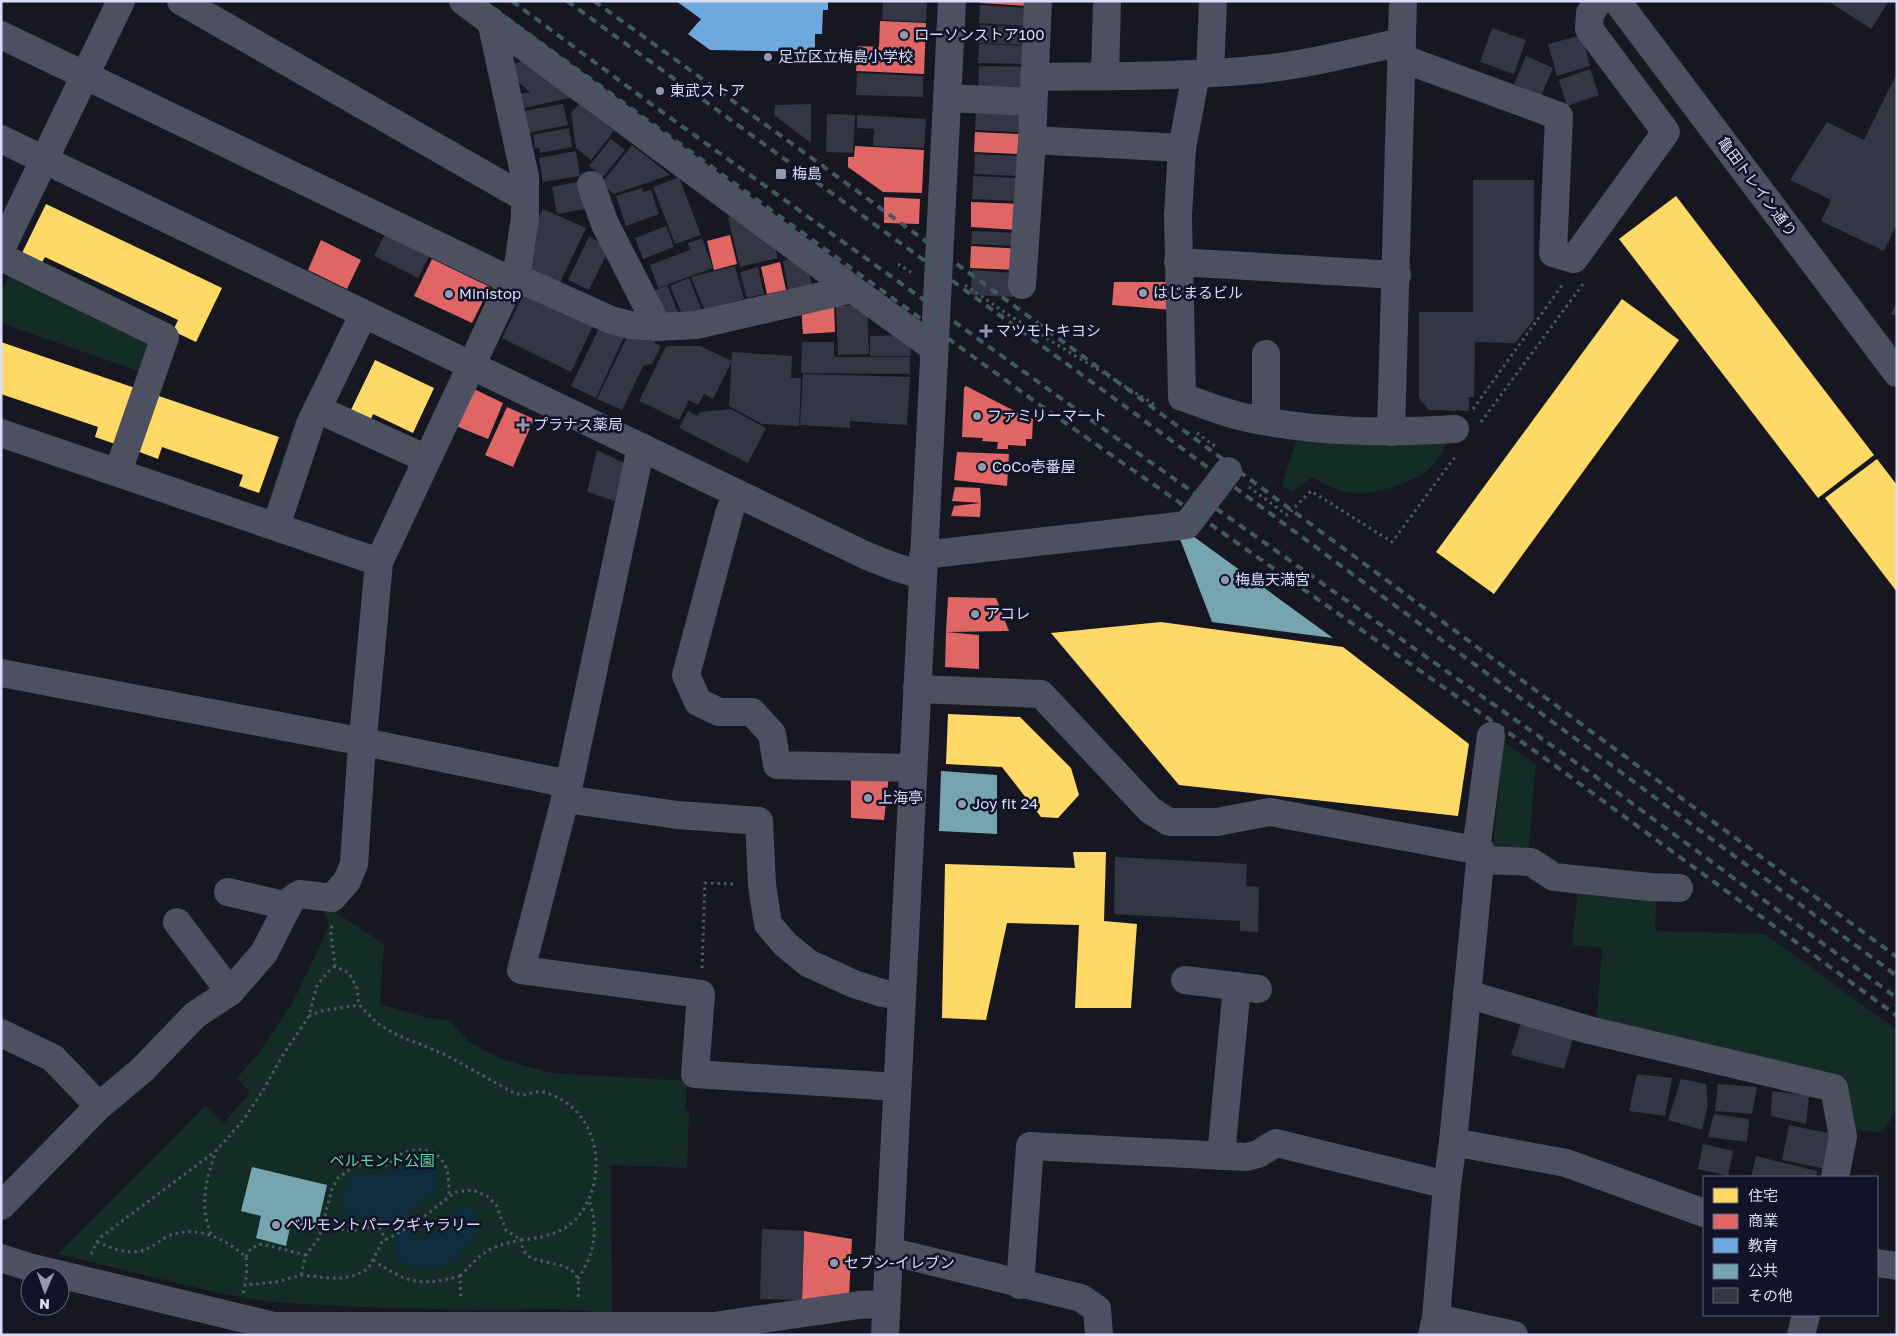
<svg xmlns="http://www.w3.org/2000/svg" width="1898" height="1336" viewBox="0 0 1898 1336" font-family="'Golos Text','Noto Sans JP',sans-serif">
<rect width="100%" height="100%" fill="#161721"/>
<g fill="#142c26">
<polygon points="11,272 152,338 141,372 1,323 1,292"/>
<path d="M1297,438L1448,441C1444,448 1440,457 1434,464C1420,482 1374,495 1352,493C1338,491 1324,484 1312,477L1293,492L1282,486Z"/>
<polygon points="1504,742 1536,765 1528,853 1502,852 1493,846"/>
<polygon points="1578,891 1656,899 1655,931 1765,934 1897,1030 1897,1110 1882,1132 1854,1130 1845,1078 1597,1019 1602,948 1572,945"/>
<polygon points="326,906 384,944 380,1004 429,1018 450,1021 469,1042 501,1059 551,1073 687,1081 686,1110 689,1111 687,1168 611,1165 612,1313 559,1309 473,1310 360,1307 269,1302 223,1294 58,1254 205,1106 224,1123 250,1093 237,1078 259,1053 293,1002 326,933 329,919 325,915"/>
</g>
<path fill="#0f2c3f" d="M414,1159C432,1163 440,1170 437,1189C419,1204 392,1212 417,1239L425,1241C441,1232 448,1216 463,1207L474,1210C480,1222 475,1231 468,1242C463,1250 454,1262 444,1266C432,1272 406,1270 398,1257C390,1245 399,1228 385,1219C376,1213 365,1218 355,1217C352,1217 348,1215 344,1214C338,1200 346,1174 363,1173C372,1172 380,1176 390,1173C395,1172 407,1162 414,1159Z"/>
<g fill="#ffd966">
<polygon points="1676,196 1874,455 1818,498 1619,239"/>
<polygon points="46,204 222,288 196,342 173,331 178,320 45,257 40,266 20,257"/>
<polygon points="1622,299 1679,340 1494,594 1436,552"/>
<polygon points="1,342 135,388 115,444 95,437 98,427 1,394"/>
<polygon points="375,360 434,388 413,433 373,414 369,424 349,414"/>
<polygon points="156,395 279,437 259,493 239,486 243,475 162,447 158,459 137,451"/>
<polygon points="1877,459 1897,485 1897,592 1825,498"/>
<polygon points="1161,622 1343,647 1469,744 1458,816 1179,785 1051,633"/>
<polygon points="948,714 1020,717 1071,768 1079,795 1058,818 1041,817 1002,767 946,764"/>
<polygon points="1073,852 1106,852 1104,921 1137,924 1131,1008 1075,1008 1079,925 1007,923 986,1020 942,1018 945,864 1075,868"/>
</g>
<g fill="#e06666">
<polygon points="981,1 1030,1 1030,6 980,3"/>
<polygon points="880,21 926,23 924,74 856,71 858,46 879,47"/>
<polygon points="975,132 1020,134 1020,154 974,152"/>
<polygon points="855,146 924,150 922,193 883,192 848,167 848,157 854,157"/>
<polygon points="884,197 920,199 919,224 884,223"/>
<polygon points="971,202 1022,204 1020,230 971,227"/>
<polygon points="730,235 737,264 714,270 707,241"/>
<polygon points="321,240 361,260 347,289 308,270"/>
<polygon points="971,246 1021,249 1020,270 970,268"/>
<polygon points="432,259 490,287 472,323 414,296"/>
<polygon points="780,262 786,290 767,294 761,267"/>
<polygon points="1114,282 1173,282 1173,310 1112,305"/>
<polygon points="834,304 835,332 803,334 801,306"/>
<polygon points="966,386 1028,418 1033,419 1032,439 1026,439 1026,446 1008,445 1008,449 997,449 998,442 982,441 983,438 962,437 964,388"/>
<polygon points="474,389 503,403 488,439 456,426"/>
<polygon points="507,407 534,419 513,467 485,455"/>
<polygon points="957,452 1009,454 1007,486 954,480"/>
<polygon points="955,487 980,488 981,503 952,501"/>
<polygon points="981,503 980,517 951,516 954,506"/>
<polygon points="948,597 996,598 1009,631 946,632"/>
<polygon points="946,632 979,635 979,669 945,667"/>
<polygon points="889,775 884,820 851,818 851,778"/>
<polygon points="804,1231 852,1239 849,1296 802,1300"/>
</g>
<polygon fill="#6fa8dc" points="676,1 828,1 828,10 823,10 822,34 815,34 815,52 710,50 688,34 701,19"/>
<g fill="#76a5af">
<polygon points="1186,531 1333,638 1212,622 1180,539"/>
<polygon points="941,771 997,775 997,834 939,831"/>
<polygon points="252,1167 327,1185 317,1229 291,1223 286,1246 256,1238 261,1216 241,1211"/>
</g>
<g fill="#343643">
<polygon points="883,1 927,1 926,22 882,20"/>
<polygon points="1828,1 1889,1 1871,29"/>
<polygon points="980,5 1029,8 1028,26 979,23"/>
<polygon points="980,25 1030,27 1029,45 979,43"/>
<polygon points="1492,28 1526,40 1514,74 1480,62"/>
<polygon points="1582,35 1590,66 1557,76 1548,44"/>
<polygon points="979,44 1028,46 1027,64 978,63"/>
<polygon points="1526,56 1553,68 1541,96 1514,84"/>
<polygon points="523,61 573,97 524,108 521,94 530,92 517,81 512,64"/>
<polygon points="979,66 1028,67 1027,94 978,93"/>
<polygon points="1590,69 1599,95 1567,106 1559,80"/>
<polygon points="857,73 923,76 923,97 856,95"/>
<polygon points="1897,73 1897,224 1884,251 1821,221 1831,200 1790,180 1827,122 1864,140"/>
<polygon points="563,104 568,125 528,133 524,111"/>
<polygon points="579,104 614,131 591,160 576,148 571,113"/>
<polygon points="811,104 811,143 774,115 775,105"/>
<polygon points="976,109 1021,111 1020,132 975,130"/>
<polygon points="827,114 855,115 853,153 826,152"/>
<polygon points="857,115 926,119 924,148 873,146 874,129 857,128"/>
<polygon points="569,128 572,147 540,153 539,148 535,148 533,135"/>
<polygon points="611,139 625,150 603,177 589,166"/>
<polygon points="632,145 670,175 614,194 601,184"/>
<polygon points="576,151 580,176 543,182 539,158"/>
<polygon points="975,154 1019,156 1018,176 974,174"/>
<polygon points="973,176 1018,178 1017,201 972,199"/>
<polygon points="679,177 701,235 675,244 653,187"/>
<polygon points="1473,180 1534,180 1534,319 1515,343 1475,342 1474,397 1469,397 1469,411 1429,410 1419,398 1419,312 1473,312"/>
<polygon points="583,181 591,208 557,214 552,187"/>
<polygon points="642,188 643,192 651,190 659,214 626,226 616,196"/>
<polygon points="543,209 586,228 558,287 535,276 530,267 538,219"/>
<polygon points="734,214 774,244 778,258 740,267 728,218"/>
<polygon points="666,226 674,247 643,259 635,238"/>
<polygon points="972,231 1021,233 1021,246 971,244"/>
<polygon points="386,232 430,254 418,278 374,256"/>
<polygon points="589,237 610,247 589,290 568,280"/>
<polygon points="702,238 713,268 658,288 650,265 690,250 688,243"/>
<polygon points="793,259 809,271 812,286 788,290 783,261"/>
<polygon points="735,266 744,299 704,309 691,277"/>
<polygon points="758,267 764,294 747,298 740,272"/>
<polygon points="972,270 1014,273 1013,297 971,295"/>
<polygon points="689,278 702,311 682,314 670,286"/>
<polygon points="667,285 679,315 660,313 651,292"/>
<polygon points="524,293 593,326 571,372 502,338"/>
<polygon points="1897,301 1897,316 1891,314"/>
<polygon points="867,305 869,354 838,355 836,306"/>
<polygon points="601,324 625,335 596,398 571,386"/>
<polygon points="910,335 911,356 870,356 870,336"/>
<polygon points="627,337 656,339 654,343 661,346 652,364 643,366 622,410 597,399"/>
<polygon points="802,342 834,342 834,357 910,357 910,374 801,373"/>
<polygon points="666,346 700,346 732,361 713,399 704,394 698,405 689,400 679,420 639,401"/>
<polygon points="732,352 792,356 791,378 801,378 799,426 762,424 729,406"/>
<polygon points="803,374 910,377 907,425 850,421 850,428 800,425"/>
<polygon points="731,409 766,428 748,463 679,428 688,411 698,416 700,412"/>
<polygon points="597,450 624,463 615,501 587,492"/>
<polygon points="1115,857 1247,864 1246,886 1259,887 1258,932 1240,931 1240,921 1114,914"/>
<polygon points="1521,1023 1574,1036 1564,1069 1511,1055"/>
<polygon points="1637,1074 1672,1078 1665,1116 1629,1111"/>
<polygon points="1681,1079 1706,1084 1708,1105 1702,1130 1668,1120"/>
<polygon points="1718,1084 1757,1087 1752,1114 1715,1111"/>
<polygon points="1772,1091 1809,1096 1806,1124 1771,1116"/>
<polygon points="1714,1114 1749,1119 1747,1142 1708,1137"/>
<polygon points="1789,1125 1833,1134 1826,1169 1782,1160"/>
<polygon points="1703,1144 1733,1151 1728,1176 1698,1169"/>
<polygon points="1756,1156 1817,1171 1816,1177 1751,1177"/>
<polygon points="762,1229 804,1231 802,1300 760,1299"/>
</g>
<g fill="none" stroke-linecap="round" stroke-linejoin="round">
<g stroke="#4b5c62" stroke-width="3" stroke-dasharray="2.5 4" stroke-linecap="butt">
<polyline points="898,264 912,273"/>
<polyline points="965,285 1007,314 1157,406"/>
<polyline points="1473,409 1563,284"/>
<polyline points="1481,422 1583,284"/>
<polyline points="1197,433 1216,447"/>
<polyline points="1249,487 1287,515 1311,491 1392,542 1455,457"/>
<polyline points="702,968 705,883 736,884"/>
<polyline points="309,1016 321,1011 359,1005"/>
<polyline points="322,1226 352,1231 374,1226 379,1227 386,1240"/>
<path d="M211,1234C199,1205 206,1179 216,1151"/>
<path d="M97,1242C111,1248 125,1254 141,1251C152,1248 159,1241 168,1236C197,1224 225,1239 246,1257L247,1269L245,1285"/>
<polyline points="91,1254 97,1242 102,1236 217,1150 244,1119 262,1092 283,1055 309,1016 317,985 327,973 335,966"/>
<polyline points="246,1257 251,1248 262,1244 306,1255"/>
<path d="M373,1260C407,1283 420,1287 460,1276L461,1300"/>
<path d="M301,1275L306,1255L319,1238L332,1189L338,1178L356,1165H388C402,1146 437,1142 446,1168C449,1176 449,1187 449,1196"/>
<path d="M460,1276C483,1252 487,1247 521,1240C522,1246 523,1251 527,1255C539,1265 575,1261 578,1281C579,1287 578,1294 578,1301"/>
<path d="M578,1279C595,1252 599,1230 589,1200"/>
<path d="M243,1293L245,1285L276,1282L301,1275L330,1278H341L356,1275L368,1269L382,1242L416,1223L455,1192L472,1190L487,1196L496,1205L506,1230L521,1240C540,1238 563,1234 577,1218C607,1183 602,1121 559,1098C553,1095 544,1091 537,1092C533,1092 529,1094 526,1095C522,1095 518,1094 514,1093L446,1055L395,1034L377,1023L359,1005L357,988L349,973L335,966L331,934L332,923"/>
</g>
<g stroke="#4c5061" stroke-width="28">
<polyline points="181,1 525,198"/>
<polyline points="463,1 852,289"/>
<polyline points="1617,1 1897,373"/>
<polyline points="1,35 497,274 531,284 611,320 630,325 658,327 696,325 852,289 934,348"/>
<polyline points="1401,58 1559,116 1553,253 1574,259 1666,132 1589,29 1590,13 1599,1"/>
<polyline points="1210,72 1213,1"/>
<path d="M1196,74L1182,148L1178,216L1182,397C1204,404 1226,414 1248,418C1316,433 1387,433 1455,429"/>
<polyline points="1105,76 1107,1"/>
<path d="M1034,77C1110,76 1187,77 1263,69C1310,64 1356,52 1402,42"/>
<polyline points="947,98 1033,102"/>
<polyline points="1,139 867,556 895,567 922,575"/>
<polyline points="1032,140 1182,148"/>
<polyline points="591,185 605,224 658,327"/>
<polyline points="1,249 121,1"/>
<polyline points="1,257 165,337 118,472"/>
<polyline points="1178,262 1397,275"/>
<polyline points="1022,285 1032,140 1038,1"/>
<polyline points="317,409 427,459"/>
<polyline points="1266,421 1266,354"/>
<polyline points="1391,432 1403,1"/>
<polyline points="1,433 379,562"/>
<polyline points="641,447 569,784 521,970 701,994 695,1074 897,1087"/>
<polyline points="730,510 686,675 698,702 719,712 752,712 772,734 777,765 913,768"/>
<polyline points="276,526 310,424 363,315"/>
<polyline points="923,555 1187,525 1228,471"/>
<polyline points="1,673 364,742 569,784"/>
<polyline points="917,689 1041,694 1150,810 1169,822 1217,822 1270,812 1481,851 1453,1142 1447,1185 1436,1318 1432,1335"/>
<polyline points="565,799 678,815 759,821 762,885 768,924 785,944 808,963 854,984 882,993 902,996"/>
<polyline points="1476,850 1491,736"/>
<polyline points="1480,860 1531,862 1554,877 1650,887 1679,888"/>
<polyline points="228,892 288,906"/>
<polyline points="177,922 230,992"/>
<polyline points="1185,980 1258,989"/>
<polyline points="1467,994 1589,1030 1834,1088 1843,1137 1835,1177"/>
<polyline points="1,1033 53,1058 99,1106"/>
<polyline points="1453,1142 1566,1163 1704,1213"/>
<polyline points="1221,1156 1237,986"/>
<polyline points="1,1206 99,1106 142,1070 195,1015 230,992 264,953 291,900 300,894 332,898 347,881 354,864 361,759 379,562 518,266 525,217 525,177 491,21"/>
<polyline points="889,1251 1081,1298 1097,1309 1099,1335"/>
<polyline points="1,1258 29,1267 274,1326 714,1326 859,1305 886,1304"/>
<polyline points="1877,1263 1897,1266"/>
<polyline points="1020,1285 1030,1146 1246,1157 1258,1154 1276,1143 1447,1185"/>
<polyline points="1436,1318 1514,1335"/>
<polyline points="885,1335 952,1"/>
<polyline points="1801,1335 1806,1315"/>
</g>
<g stroke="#415a62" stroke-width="4" stroke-dasharray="8 6" stroke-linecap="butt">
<polyline points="483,1 1037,403 1539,754 1897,1016"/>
<polyline points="512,1 651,104 1098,425 1592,774 1897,998"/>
<polyline points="567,1 1111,396 1897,976"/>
<path d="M594,1C1032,315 1463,638 1897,957"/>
</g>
</g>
<g fill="#9498af" stroke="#111326" stroke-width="2">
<circle cx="904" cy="35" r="5"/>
<circle cx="768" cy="57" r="5"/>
<circle cx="660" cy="91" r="5"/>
<rect x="775" y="168" width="12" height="12" rx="2.5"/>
<circle cx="1143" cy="293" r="5"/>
<circle cx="449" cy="294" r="5"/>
<path d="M983.5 323.5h5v5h5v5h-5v5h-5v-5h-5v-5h5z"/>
<circle cx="977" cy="416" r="5"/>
<path d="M520.5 417.5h5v5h5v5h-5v5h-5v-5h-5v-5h5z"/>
<circle cx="982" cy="467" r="5"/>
<circle cx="1225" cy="580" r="5"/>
<circle cx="975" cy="614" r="5"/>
<circle cx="868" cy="798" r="5"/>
<circle cx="962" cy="804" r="5"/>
<circle cx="276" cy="1225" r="5"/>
<circle cx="834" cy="1263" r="5"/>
</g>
<g text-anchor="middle" stroke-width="5" stroke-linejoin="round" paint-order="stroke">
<g font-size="15" fill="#d8defc" stroke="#111326" text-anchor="start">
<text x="914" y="40">ローソンストア100</text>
<text x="778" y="62">足立区立梅島小学校</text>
<text x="670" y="96">東武ストア</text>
<text x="792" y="179">梅島</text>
<text x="1153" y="298">はじまるビル</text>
<text x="459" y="299">Ministop</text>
<text x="996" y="336">マツモトキヨシ</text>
<text x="987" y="421">ファミリーマート</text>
<text x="533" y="430">プラナス薬局</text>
<text x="992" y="472">CoCo壱番屋</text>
<text x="1235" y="585">梅島天満宮</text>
<text x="985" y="619">アコレ</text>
<text x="878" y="803">上海亭</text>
<text x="972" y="809">Joy fit 24</text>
<text x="286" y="1230">ベルモントパークギャラリー</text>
<text x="844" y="1268">セブン-イレブン</text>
</g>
<g font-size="15" fill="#d8defc" stroke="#111326">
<text transform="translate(1757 187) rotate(53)" y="5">亀田トレイン通り</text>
</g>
<g font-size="15" fill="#69d89f" stroke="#111326">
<text x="382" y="1166">ベルモント公園</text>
</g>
</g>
<rect width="1898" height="1336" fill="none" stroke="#d8defc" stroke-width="5"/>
<rect x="1703" y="1176" width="175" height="140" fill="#111326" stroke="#61647c"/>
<rect x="1713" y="1188" width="25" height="15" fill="#ffd966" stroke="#61647c"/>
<text x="1748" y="1201" font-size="15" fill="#d8defc">住宅</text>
<rect x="1713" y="1214" width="25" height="15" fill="#e06666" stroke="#61647c"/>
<text x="1748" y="1226" font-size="15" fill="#d8defc">商業</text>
<rect x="1713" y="1238" width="25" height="15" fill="#6fa8dc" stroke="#61647c"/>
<text x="1748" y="1251" font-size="15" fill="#d8defc">教育</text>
<rect x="1713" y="1264" width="25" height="15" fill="#76a5af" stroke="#61647c"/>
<text x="1748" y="1276" font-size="15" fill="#d8defc">公共</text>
<rect x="1713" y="1288" width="25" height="15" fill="#343643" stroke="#61647c"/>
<text x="1748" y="1301" font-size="15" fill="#d8defc">その他</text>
<g transform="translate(45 1291) rotate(182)"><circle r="24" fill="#111326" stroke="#61647c"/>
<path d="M0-4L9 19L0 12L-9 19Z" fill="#9498af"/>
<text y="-8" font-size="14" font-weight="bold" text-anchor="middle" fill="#d8defc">N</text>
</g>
</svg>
